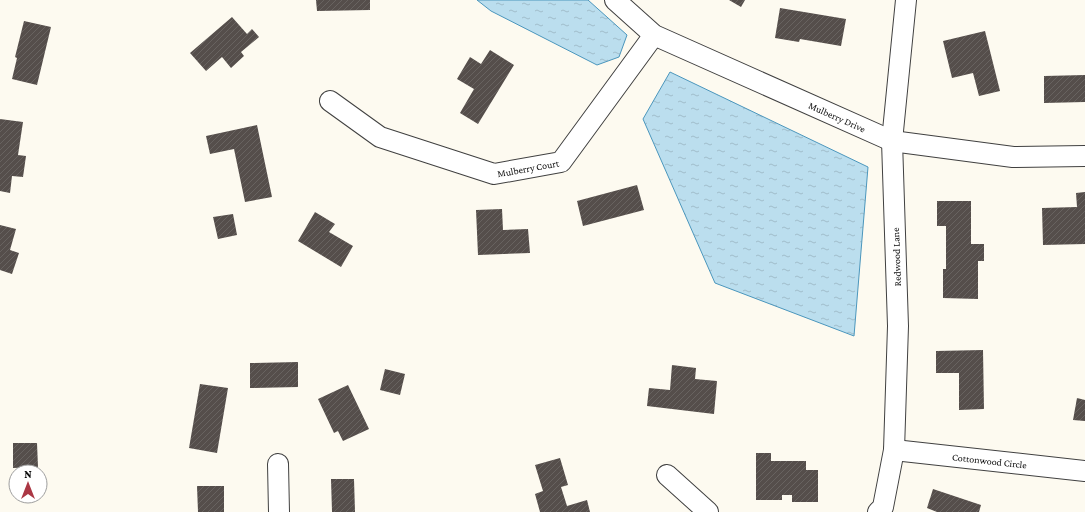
<svg xmlns="http://www.w3.org/2000/svg" width="1085" height="512" viewBox="0 0 1085 512" font-family="'Crimson Pro',serif">
<defs>
<pattern id="water-ripples" width="26" height="14" patternUnits="userSpaceOnUse"><rect width="26" height="14" fill="#bbdeee"/><path d="M2 4q2-2 4 0t4 0M15 11q2-2 4 0t4 0" fill="none" stroke="#a0bdcb"/></pattern>
<pattern id="building-hatch" width="6" height="6" patternUnits="userSpaceOnUse"><rect width="6" height="6" fill="#554e4b"/><path d="M-1 1l2-2M0 6l6-6M5 7l2-2" fill="none" stroke="#686360"/></pattern>
</defs>
<rect width="100%" height="100%" fill="#fdfaf0"/>
<g fill="url(#water-ripples)" stroke="#4b96bc">
<polygon points="477,0 588,0 627,35 619,57 597,65 491,11"/>
<polygon points="670,72 868,167 854,336 715,283 643,119"/>
</g>
<g fill="url(#building-hatch)">
<polygon points="316,0 370,0 370,10 317,11"/>
<polygon points="729,0 745,0 741,7"/>
<polygon points="780,8 846,19 841,46 800,39 799,42 775,38"/>
<polygon points="232,17 247,34 252,29 259,37 241,52 244,56 231,68 222,57 206,71 190,53"/>
<polygon points="24,21 51,27 37,85 12,79 17,58 15,57"/>
<polygon points="985,31 1000,91 979,96 973,73 952,78 943,41"/>
<polygon points="490,50 514,65 478,124 460,113 474,89 457,79 470,57 481,64"/>
<polygon points="1085,75 1085,102 1044,103 1044,76"/>
<polygon points="0,119 23,122 18,155 26,156 23,177 12,176 10,193 0,191"/>
<polygon points="257,125 272,197 245,202 234,149 210,154 206,136"/>
<polygon points="637,185 644,210 583,226 577,201"/>
<polygon points="1085,192 1085,244 1043,245 1042,208 1077,207 1076,193"/>
<polygon points="937,201 971,201 971,244 984,244 984,261 978,261 978,299 943,298 943,269 946,269 946,226 937,226"/>
<polygon points="502,209 503,230 528,229 530,253 478,255 476,210"/>
<polygon points="315,212 335,224 329,232 353,246 341,267 298,241"/>
<polygon points="233,214 237,235 218,239 213,217"/>
<polygon points="0,225 16,229 10,250 19,253 12,274 0,270"/>
<polygon points="983,350 984,409 959,410 959,373 936,373 936,351"/>
<polygon points="298,362 298,387 250,388 250,363"/>
<polygon points="672,365 696,368 695,379 717,381 714,414 647,406 649,388 670,390"/>
<polygon points="385,369 405,374 400,395 380,390"/>
<polygon points="200,384 228,388 217,453 189,448"/>
<polygon points="348,385 369,429 343,441 338,431 334,433 318,399"/>
<polygon points="1077,398 1085,400 1085,421 1073,420"/>
<polygon points="13,443 37,443 38,467 13,468"/>
<polygon points="756,453 771,453 771,461 806,461 806,470 818,470 818,502 792,502 792,495 782,495 782,500 756,500"/>
<polygon points="560,458 568,485 561,487 567,506 587,500 590,512 540,512 535,494 543,491 535,465"/>
<polygon points="331,479 354,479 355,512 332,512"/>
<polygon points="197,486 224,486 224,512 198,512"/>
<polygon points="933,489 981,505 979,512 937,512 927,508"/>
</g>
<g fill="none" stroke-linecap="round" stroke-linejoin="round">
<g stroke="#404040" stroke-width="22">
<g id="street">
<path id="s1" d="M615,0L654,35L892,141L1013,157L1085,156"/>
<path id="s2" d="M330,101L380,137L494,174L561,162L654,35"/>
<path id="s3" d="M894,450L1085,471"/>
<polyline points="278,464 279,512"/>
<polyline points="667,475 708,512"/>
<polyline points="878,512 883,507 894,450 898,326 892,141 906,0"/>
</g>
</g>
<use href="#street" stroke="#fff" stroke-width="20"/>
</g>
<g text-anchor="middle" stroke-width="4" stroke-linejoin="round" paint-order="stroke">
<g font-size="10" fill="#0d0d0d" stroke="#fff">
<text dy="4" stroke="none"><textPath href="#s1" startOffset="253">Mulberry Drive</textPath></text>
<text dy="4" stroke="none"><textPath href="#s2" startOffset="216">Mulberry Court</textPath></text>
<text transform="translate(896 257) rotate(-92)" y="4">Redwood Lane</text>
<text dy="4" stroke="none"><textPath href="#s3" startOffset="96">Cottonwood Circle</textPath></text>
</g>
</g>
<g transform="translate(28 484)"><circle r="19" fill="#ffffff" stroke="#9e9e9e"/>
<path d="M0-3L7 15L0 10L-7 15Z" fill="#ab3744"/>
<text y="-6" font-size="11" font-weight="bold" text-anchor="middle" fill="#0d0d0d">N</text>
</g>
</svg>
